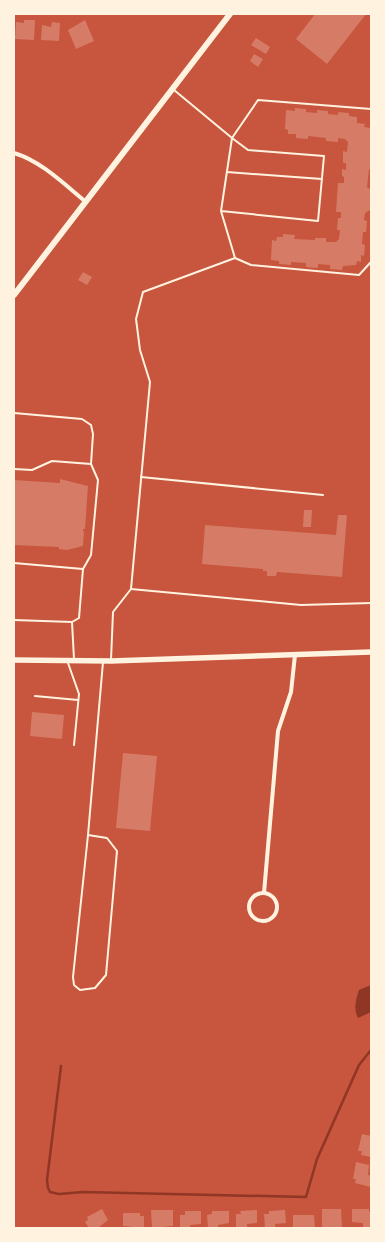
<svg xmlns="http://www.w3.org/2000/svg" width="385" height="1242" viewBox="0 0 385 1242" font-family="'Open Sans',sans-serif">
<rect width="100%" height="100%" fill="#c8553d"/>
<path fill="#8f3625" d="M371,985V1012L358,1018C353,1009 356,999 359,990Z"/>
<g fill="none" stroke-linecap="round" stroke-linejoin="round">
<polyline stroke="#8f3625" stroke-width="2.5" points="61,1066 47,1180 48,1188 50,1192 59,1194 83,1192 306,1197 317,1159 359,1065 371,1050"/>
</g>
<g fill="#d67c66">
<polygon points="315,14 366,14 327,64 296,39"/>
<polygon points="24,20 35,20 34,40 15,39 16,22 24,23"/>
<polygon points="85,20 94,41 76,49 68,30"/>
<polygon points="52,22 60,23 59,41 41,40 42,25 51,27"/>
<polygon points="256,38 270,47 266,54 251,45"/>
<polygon points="254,54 263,59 258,67 250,61"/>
<polygon points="295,108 306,109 306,112 317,113 317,110 328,111 328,114 338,115 338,112 349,113 349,116 357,117 357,123 365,124 364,127 371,128 371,170 369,169 367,187 371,190 370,210 365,213 364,220 367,221 366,232 363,232 362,244 365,245 364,256 361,255 361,262 357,261 356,265 343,266 342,270 330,269 330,265 318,264 318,268 306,267 306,263 291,262 291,265 279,264 279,261 271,260 272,240 276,241 277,237 283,237 283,234 295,235 294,239 315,240 315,238 326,238 326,242 336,242 339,239 340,230 337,230 338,218 341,218 341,212 336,212 338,183 344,183 344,177 342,176 342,169 346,170 346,163 343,163 343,151 347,152 348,142 345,139 338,138 338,142 326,141 326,138 308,136 308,139 296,138 296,134 288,134 288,130 285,129 286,110 295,111"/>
<polygon points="83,272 92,277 87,285 78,280"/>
<polygon points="60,479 88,486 85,529 83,529 83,531 84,531 83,546 67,550 59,549 59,547 14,545 14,480 60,483"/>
<polygon points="304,510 312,510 311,527 303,527"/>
<polygon points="338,515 347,515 342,577 277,572 276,576 267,576 267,571 263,571 263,569 202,564 205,525 336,535"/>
<polygon points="32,712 64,715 62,739 30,736"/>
<polygon points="123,753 157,756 150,831 116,828"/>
<polygon points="362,1134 371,1136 371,1157 361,1155 362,1151 358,1151"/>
<polygon points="356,1162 369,1165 368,1175 371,1176 371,1187 355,1183 356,1179 353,1179"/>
<polygon points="102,1209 108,1220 99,1227 100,1228 89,1228 85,1222 88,1220 87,1217"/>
<polygon points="322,1209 341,1209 342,1228 322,1228"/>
<polygon points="352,1209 369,1209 369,1212 371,1212 371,1228 363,1228 363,1223 352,1222"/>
<polygon points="151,1210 173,1210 173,1226 152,1228"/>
<polygon points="257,1210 257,1223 247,1224 247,1228 236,1228 236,1214 241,1214 240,1211"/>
<polygon points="285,1210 286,1223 275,1224 275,1228 265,1228 264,1214 269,1214 269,1211"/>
<polygon points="185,1211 201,1211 201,1224 190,1225 190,1228 180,1228 180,1215 185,1215"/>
<polygon points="212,1211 229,1211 229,1223 218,1225 218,1228 208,1228 207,1215 212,1214"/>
<polygon points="123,1213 140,1213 140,1216 144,1216 144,1228 123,1226"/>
<polygon points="293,1215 314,1215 315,1228 293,1228"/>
</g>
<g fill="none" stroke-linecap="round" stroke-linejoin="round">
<g stroke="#fff3e0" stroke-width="2">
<polyline points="174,90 232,138 258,100 371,109"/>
<polyline points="227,172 322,179"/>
<polyline points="221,211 318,221 324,156 248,150 232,138 221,211 235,258"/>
<polyline points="14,413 82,419 91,425 93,434 91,464 98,480 91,555 83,569 79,618 72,622 74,659"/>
<polyline points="14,469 32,470 52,461 91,464"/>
<polyline points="141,477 323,495"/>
<polyline points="14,563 83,569"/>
<polyline points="131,589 301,605 371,603"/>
<polyline points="14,620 72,622"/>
<polyline points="111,660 113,612 131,589 150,382 140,350 136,319 143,292 235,258 251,265 359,275 371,262"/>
<polyline points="68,663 79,694 74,745"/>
<polyline points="35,696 78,700"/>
<polyline points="88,835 107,838 117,851 106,975 95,988 80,990 74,985 73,977 88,835 103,662"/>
</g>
<g stroke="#fff3e0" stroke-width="4">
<path d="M14,153C41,161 64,184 86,202"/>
<circle cx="263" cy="907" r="14"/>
<polyline points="264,893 278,731 291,692 295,655"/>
</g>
<polyline stroke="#fff3e0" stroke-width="5.5" points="14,660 111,661 371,652"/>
<polyline stroke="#fff3e0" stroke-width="6" points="14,295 230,14"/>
</g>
<rect width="385" height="1242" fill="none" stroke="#fff3e0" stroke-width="30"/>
</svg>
